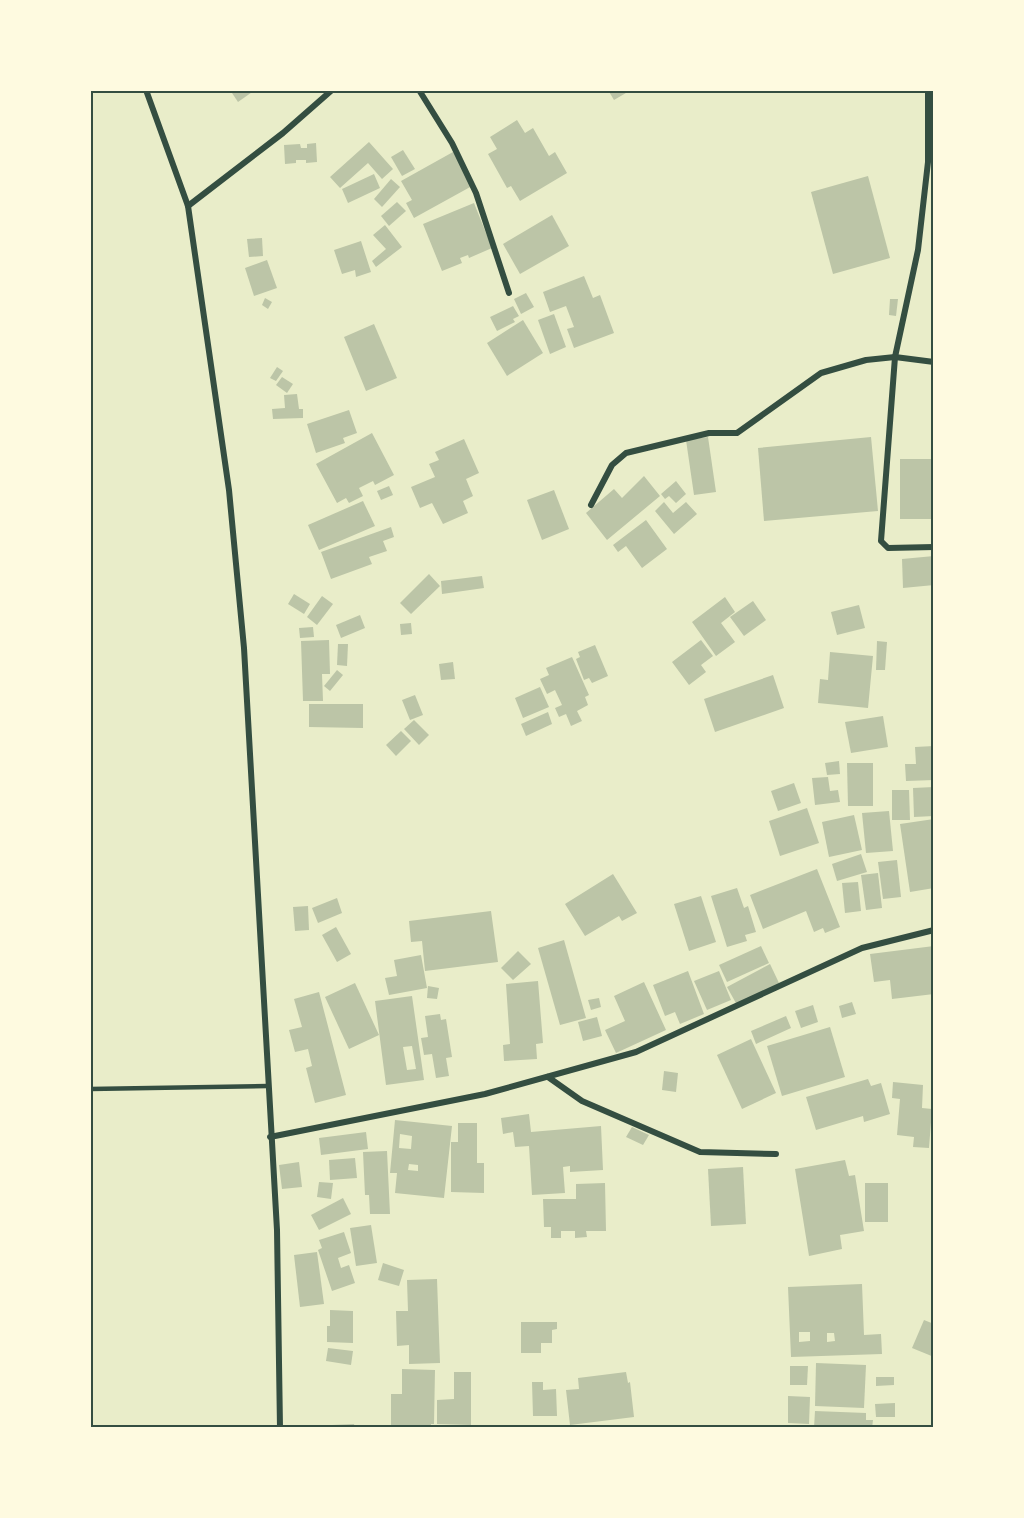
<svg xmlns="http://www.w3.org/2000/svg" width="1024" height="1518" viewBox="0 0 1024 1518" font-family="'DM Sans',sans-serif">
<rect width="100%" height="100%" fill="#e9edc9"/>
<g fill="#bcc5a7" fill-rule="evenodd">
<polygon points="230,90 255,90 238,102"/>
<polygon points="608,90 631,90 614,100"/>
<polygon points="517,120 525,133 533,128 549,156 555,152 567,173 520,201 511,186 507,188 488,154 497,149 490,137"/>
<polygon points="369,142 393,169 382,179 368,163 340,188 330,177"/>
<polygon points="316,143 317,162 306,163 306,160 296,160 296,163 285,164 284,145 300,144 301,148 307,148 307,144"/>
<polygon points="403,150 415,169 402,176 391,157"/>
<polygon points="453,152 472,186 414,218 406,203 412,200 401,181"/>
<polygon points="374,174 380,188 348,203 342,189"/>
<polygon points="868,176 890,258 833,274 811,192"/>
<polygon points="391,179 400,187 382,207 374,199"/>
<polygon points="397,202 406,211 389,226 381,216"/>
<polygon points="474,203 492,248 469,258 468,255 460,258 462,263 442,271 423,224"/>
<polygon points="552,215 569,246 520,274 503,244"/>
<polygon points="385,225 402,247 376,267 372,261 386,249 373,235"/>
<polygon points="262,238 263,256 249,257 247,239"/>
<polygon points="361,241 371,272 356,277 355,270 342,274 334,250"/>
<polygon points="267,260 277,288 254,296 245,268"/>
<polygon points="584,276 593,298 600,295 614,333 574,348 567,329 574,327 566,306 550,312 543,292"/>
<polygon points="526,293 534,307 521,314 514,299"/>
<polygon points="265,298 272,302 268,309 262,305"/>
<polygon points="890,299 898,299 896,316 889,315"/>
<polygon points="513,306 519,316 513,319 515,322 497,331 490,317"/>
<polygon points="554,314 566,347 550,354 538,320"/>
<polygon points="523,320 543,353 507,376 487,343"/>
<polygon points="374,324 397,378 366,391 344,337"/>
<polygon points="277,367 283,371 276,381 270,378"/>
<polygon points="282,377 293,384 287,393 276,385"/>
<polygon points="297,394 299,409 303,409 303,418 273,419 272,409 285,408 284,395"/>
<polygon points="349,410 357,433 343,438 345,443 316,453 307,424"/>
<polygon points="372,433 394,475 375,485 373,481 359,488 363,496 349,503 346,498 337,503 316,464"/>
<polygon points="708,437 716,492 694,495 686,440"/>
<polygon points="871,437 878,511 764,521 758,448"/>
<polygon points="464,439 479,473 466,479 473,496 463,501 468,513 443,524 432,503 420,508 411,487 435,477 429,464 439,460 435,452"/>
<rect x="900" y="459" width="34" height="60"/>
<polygon points="644,476 660,496 607,540 586,513 614,489 622,498"/>
<polygon points="676,481 686,494 676,503 669,496 665,499 661,494"/>
<polygon points="389,486 393,495 381,500 377,491"/>
<polygon points="554,490 569,529 542,540 527,500"/>
<polygon points="363,501 375,526 319,550 308,525"/>
<polygon points="664,502 673,513 686,502 697,514 674,534 655,511"/>
<polygon points="646,520 667,549 642,568 626,546 618,552 613,545"/>
<polygon points="391,527 394,537 383,541 387,551 369,557 372,564 331,579 321,552"/>
<polygon points="934,556 934,585 903,588 902,559"/>
<polygon points="429,574 440,586 411,614 400,603"/>
<polygon points="482,576 484,588 442,594 441,581"/>
<polygon points="294,594 310,604 304,614 288,604"/>
<polygon points="322,596 333,604 317,625 307,617"/>
<polygon points="725,597 735,612 721,623 735,642 716,656 692,622"/>
<polygon points="753,601 766,620 744,636 730,617"/>
<polygon points="859,605 865,628 837,635 831,612"/>
<polygon points="360,615 365,628 341,638 336,625"/>
<polygon points="411,623 412,634 401,635 400,624"/>
<polygon points="313,627 314,637 300,638 299,628"/>
<polygon points="329,640 330,674 322,674 323,701 303,701 301,641"/>
<polygon points="701,640 713,656 701,665 706,672 689,685 672,662"/>
<polygon points="877,641 887,642 885,670 876,670"/>
<polygon points="338,644 348,644 347,666 337,665"/>
<polygon points="595,645 608,676 592,683 589,678 584,680 576,659 580,657 578,652"/>
<polygon points="830,652 873,656 868,708 818,703 820,679 828,680"/>
<polygon points="572,657 589,695 585,697 588,705 577,711 582,721 571,726 566,714 559,717 555,708 562,705 555,690 547,694 540,679 549,675 546,668"/>
<polygon points="453,662 455,679 441,680 439,664"/>
<polygon points="337,670 343,675 330,691 324,686"/>
<polygon points="773,675 784,708 715,732 704,699"/>
<polygon points="540,687 549,707 523,718 515,698"/>
<polygon points="415,695 423,715 410,720 402,700"/>
<polygon points="309,704 363,704 363,728 309,727"/>
<polygon points="548,712 552,724 526,736 521,724"/>
<polygon points="883,716 888,747 851,753 845,722"/>
<polygon points="414,720 429,735 419,745 404,729"/>
<polygon points="401,731 411,741 396,756 386,745"/>
<polygon points="934,746 934,780 906,781 905,764 916,764 915,747"/>
<polygon points="839,761 840,774 827,775 825,763"/>
<polygon points="847,763 873,763 873,806 848,806"/>
<polygon points="828,777 830,791 838,790 840,802 815,805 812,778"/>
<polygon points="794,783 801,803 778,811 771,791"/>
<polygon points="934,787 934,816 914,817 913,788"/>
<polygon points="892,790 909,790 910,820 892,820"/>
<polygon points="807,808 819,843 780,856 769,821"/>
<polygon points="889,811 893,851 866,853 862,813"/>
<polygon points="854,815 862,850 829,857 822,822"/>
<polygon points="934,819 934,888 910,892 900,824"/>
<polygon points="861,854 867,872 837,881 832,864"/>
<polygon points="897,860 901,897 883,899 878,862"/>
<polygon points="817,869 840,927 825,933 823,928 814,932 806,911 763,929 750,895"/>
<polygon points="878,873 882,908 866,910 861,875"/>
<polygon points="613,874 637,913 622,921 619,916 585,936 565,904"/>
<polygon points="858,882 861,911 845,913 842,883"/>
<polygon points="737,888 744,908 748,906 756,932 745,935 747,941 727,947 711,896"/>
<polygon points="701,896 716,942 689,951 674,904"/>
<polygon points="337,898 342,913 318,923 312,908"/>
<polygon points="308,906 309,930 295,931 293,907"/>
<polygon points="491,911 498,962 425,971 422,941 411,942 409,921"/>
<polygon points="336,927 351,954 337,962 322,935"/>
<polygon points="564,940 586,1018 560,1025 538,948"/>
<polygon points="761,946 769,963 727,982 719,965"/>
<polygon points="934,946 934,994 892,999 890,980 874,982 870,954"/>
<polygon points="518,951 531,964 513,980 501,968"/>
<polygon points="421,955 427,988 389,995 385,978 397,976 394,960"/>
<polygon points="770,964 779,983 737,1005 727,987"/>
<polygon points="688,971 704,1014 680,1024 675,1012 665,1016 653,985"/>
<polygon points="719,971 731,1000 707,1010 694,981"/>
<polygon points="538,981 543,1043 536,1044 537,1059 504,1061 503,1045 510,1044 506,984"/>
<polygon points="644,982 666,1030 616,1053 605,1030 625,1021 614,996"/>
<polygon points="355,983 379,1035 349,1049 325,997"/>
<polygon points="428,986 439,988 437,999 427,998"/>
<polygon points="319,992 346,1095 315,1103 306,1068 312,1066 308,1049 295,1052 289,1030 302,1027 294,999"/>
<path d="M412,996L424,1080L386,1085L375,1001ZM412,1046L416,1069L407,1070L403,1047Z"/>
<polygon points="599,998 601,1007 591,1010 588,1000"/>
<polygon points="852,1002 856,1014 842,1018 839,1006"/>
<polygon points="813,1005 818,1022 801,1028 795,1011"/>
<polygon points="440,1014 441,1020 446,1019 452,1057 446,1058 449,1076 436,1078 432,1054 424,1055 421,1038 428,1037 425,1016"/>
<polygon points="786,1016 791,1028 756,1044 751,1031"/>
<polygon points="597,1017 602,1036 583,1041 578,1022"/>
<polygon points="830,1027 845,1077 782,1096 767,1046"/>
<polygon points="751,1039 776,1093 742,1109 717,1055"/>
<polygon points="664,1071 678,1073 676,1092 662,1090"/>
<polygon points="868,1079 871,1086 881,1083 890,1114 864,1122 863,1116 816,1130 806,1097"/>
<polygon points="893,1082 923,1085 922,1108 932,1109 929,1148 913,1147 914,1137 897,1135 900,1099 892,1098"/>
<polygon points="529,1114 531,1132 601,1126 603,1170 570,1172 570,1166 563,1167 565,1193 532,1195 529,1146 515,1147 513,1132 503,1134 501,1118"/>
<path d="M395,1120L452,1126L444,1198L395,1193L397,1173H390ZM400,1134L412,1136L411,1149L399,1148ZM409,1164L418,1165V1171L408,1170Z"/>
<polygon points="458,1123 477,1123 477,1163 484,1163 484,1193 451,1192 451,1142 458,1142"/>
<polygon points="632,1127 649,1135 643,1145 626,1137"/>
<polygon points="366,1132 368,1149 321,1155 319,1138"/>
<polygon points="387,1151 390,1214 370,1214 369,1195 365,1195 363,1152"/>
<polygon points="355,1158 357,1178 330,1180 329,1160"/>
<polygon points="845,1160 849,1176 855,1175 864,1231 840,1235 842,1249 809,1256 795,1169"/>
<polygon points="299,1162 302,1187 282,1189 279,1165"/>
<polygon points="743,1167 746,1224 711,1226 708,1169"/>
<polygon points="319,1182 333,1183 331,1199 317,1197"/>
<polygon points="605,1183 606,1231 586,1231 587,1237 575,1238 575,1231 561,1231 561,1238 551,1238 551,1227 544,1227 543,1199 576,1199 576,1184"/>
<rect x="865" y="1183" width="23" height="39"/>
<polygon points="343,1198 351,1214 319,1230 311,1215"/>
<polygon points="371,1225 377,1263 356,1266 350,1228"/>
<polygon points="344,1232 351,1253 338,1258 341,1268 349,1265 355,1283 332,1291 318,1250 322,1248 319,1240"/>
<polygon points="317,1252 324,1304 300,1307 294,1255"/>
<polygon points="383,1263 404,1270 399,1286 378,1280"/>
<polygon points="437,1279 440,1363 409,1364 409,1345 397,1346 396,1311 408,1311 407,1280"/>
<path d="M862,1284L864,1335L881,1334L882,1354L791,1357L788,1287ZM799,1332H810V1341L799,1342ZM827,1333H834L835,1341L827,1342Z"/>
<polygon points="330,1310 353,1311 353,1343 327,1342 327,1326 330,1326"/>
<polygon points="924,1320 934,1324 934,1357 912,1348"/>
<polygon points="521,1322 557,1322 557,1329 552,1330 552,1343 541,1343 541,1353 521,1353"/>
<polygon points="328,1348 353,1351 351,1365 326,1361"/>
<polygon points="816,1363 866,1365 864,1408 815,1406"/>
<polygon points="790,1366 808,1366 807,1385 790,1385"/>
<polygon points="402,1369 435,1370 434,1424 431,1424 431,1428 391,1428 391,1394 402,1394"/>
<polygon points="454,1372 471,1372 471,1425 437,1424 437,1400 454,1399"/>
<polygon points="626,1372 628,1383 630,1382 634,1417 570,1425 566,1390 579,1389 578,1378"/>
<polygon points="876,1377 894,1377 894,1385 876,1386"/>
<polygon points="532,1382 543,1382 543,1390 556,1389 557,1416 533,1416"/>
<polygon points="788,1396 810,1397 809,1424 788,1423"/>
<polygon points="895,1403 895,1417 876,1417 875,1404"/>
<polygon points="815,1411 866,1413 866,1420 873,1420 872,1428 814,1428"/>
<polygon points="354,1424 355,1428 332,1428 332,1425"/>
</g>
<g fill="none" stroke-linecap="round" stroke-linejoin="round">
<polyline stroke="#344e41" stroke-width="4.5" points="90,1089 268,1086"/>
<g stroke="#344e41" stroke-width="6">
<polyline points="146,90 188,206 229,490 244,648 277,1230 280,1428"/>
<polyline points="419,90 452,143 476,193 509,293"/>
<polyline points="928,90 928,162 918,250 895,357 881,541 888,548 934,547"/>
<polyline points="188,206 283,133 332,90"/>
<polyline points="591,505 612,465 626,453 709,433 737,433 821,373 866,360 895,357 934,362"/>
<polyline points="548,1077 582,1101 700,1152 776,1154"/>
<polyline points="270,1137 485,1094 636,1052 862,948 934,930"/>
</g>
</g>
<rect width="1024" height="1518" fill="none" stroke="#fefae0" stroke-width="183"/>
<rect x="92" y="92" width="840" height="1334" fill="none" stroke="#344e41" stroke-width="2"/>
</svg>
